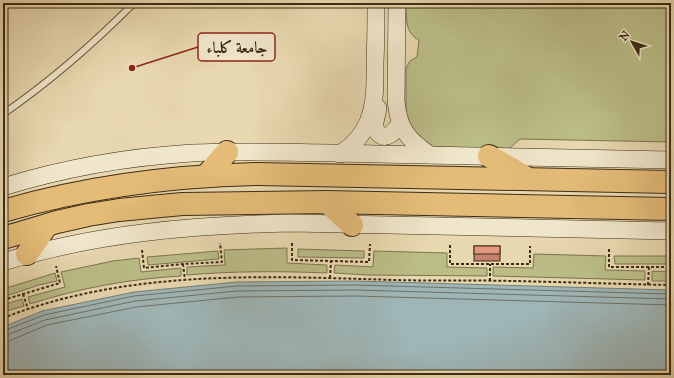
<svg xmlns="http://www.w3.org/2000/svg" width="674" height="378" viewBox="0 0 674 378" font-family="'IM FELL Great Primer',Amiri,serif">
<rect width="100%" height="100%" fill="#e8d8af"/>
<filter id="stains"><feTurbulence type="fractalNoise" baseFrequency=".005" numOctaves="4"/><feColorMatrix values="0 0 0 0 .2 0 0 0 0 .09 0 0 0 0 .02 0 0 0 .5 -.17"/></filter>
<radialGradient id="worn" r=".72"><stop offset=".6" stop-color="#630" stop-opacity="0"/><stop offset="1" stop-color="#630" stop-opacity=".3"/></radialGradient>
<g fill="#bbbd87" stroke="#7c744e">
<path d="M406,3H671V142L520,139L508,150L433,147L415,135L406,115V68L410,61L417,57L419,40C404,32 407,18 406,3Z"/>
<path d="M287,248V263L327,265V273C280,271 234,271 187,275V267L225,265L224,250Z"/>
<polygon points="298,249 364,251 364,258 298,257"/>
<polygon points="218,251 219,259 148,265 147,257"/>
<polygon points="374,251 447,253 447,267 487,268 487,276 368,275 334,273 335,265 373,267"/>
<polygon points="534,254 606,256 605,270 645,271 645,280 493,276 493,267 533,268"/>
<polygon points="614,256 671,256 671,264 615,264"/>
<path d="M139,258L141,272L181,268V276C129,279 80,288 30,304L28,297L65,287L61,272L113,261Z"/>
<polygon points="652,271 671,272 671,281 652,281"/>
<polygon points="55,273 57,281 39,285 3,297 3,289"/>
<polygon points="22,299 24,306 3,312 3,305"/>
</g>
<polygon fill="#9eb6b7" stroke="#777f76" points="355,281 671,290 671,375 3,375 3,327 42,311 134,292 237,282"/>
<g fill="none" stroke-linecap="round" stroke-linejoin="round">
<g stroke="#6e7166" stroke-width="1">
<polyline points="3,331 44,315 134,296 237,286 355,285 671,294"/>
<polyline points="3,336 7,335 45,320 135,301 237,291 355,290 671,299"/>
<polyline points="3,342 9,341 47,325 136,307 238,297 355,296 671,305"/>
</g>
<g stroke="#68573c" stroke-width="8">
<path id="lane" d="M3,114C51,81 93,44 134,3"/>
</g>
<g stroke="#3d2c15" stroke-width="18">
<g id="secondary">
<path d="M397,3L396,100C398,128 408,140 430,155"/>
<path d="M378,108C377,115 374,122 375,128C376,131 377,132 379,134C388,141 395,130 400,124"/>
<path d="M340,154C352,146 362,137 368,122C376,103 375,82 375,62C376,42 376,23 376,3"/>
<path d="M3,187C64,168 128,157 192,153C254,150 316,153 377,154C475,156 573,158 671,160"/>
<path d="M3,262C97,233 194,225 292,223L671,231"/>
</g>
</g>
<g stroke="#3d2c15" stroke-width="24">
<g id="highway">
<polyline points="489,156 527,178"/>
<polyline points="206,176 227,152"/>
<polyline points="327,202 352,225"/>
<path d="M3,211C86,187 171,176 257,174L671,182"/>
<polyline points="3,238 57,222 88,215 119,210 182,204 327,202 671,209"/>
<polyline points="27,254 47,225"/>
</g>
</g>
<g stroke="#3d2c15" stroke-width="2" stroke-dasharray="3 2" stroke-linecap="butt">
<polyline points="292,243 292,260 369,262 370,244"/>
<polyline points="450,245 450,264 530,264 530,246"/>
<polyline points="609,249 609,267 671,267"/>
<polyline points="142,250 144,268 183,264 222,262 220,243"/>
<polyline points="183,264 185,280"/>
<polyline points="330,278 331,261"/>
<polyline points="490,281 490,264"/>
<polyline points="648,285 649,266"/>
<polyline points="23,294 28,309"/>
<polyline points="3,300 60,283 56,266"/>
<path d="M3,318C129,269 262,276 394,280C433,281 473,280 512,281C565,282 618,284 671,285"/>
</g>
<use href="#lane" stroke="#f0e6cb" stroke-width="6"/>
<use href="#secondary" stroke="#f0e6cb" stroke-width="17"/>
<use href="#highway" stroke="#e4bc78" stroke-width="22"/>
</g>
<rect fill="#c4816f" stroke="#3d2c15" x="474" y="246" width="26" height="15"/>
<rect fill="#e49681" stroke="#3d2c15" x="474" y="246" width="26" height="8"/>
<path fill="none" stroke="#8f2418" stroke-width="1.5" d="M132 68L198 47"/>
<circle fill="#8f2418" stroke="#f0e6cb" stroke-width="1.5" cx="132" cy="68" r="4"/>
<rect fill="#f0e6cb" stroke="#8f2418" stroke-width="1.5" x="198" y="33" width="77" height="28" rx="4"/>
<g font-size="16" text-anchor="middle" font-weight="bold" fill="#3d2c15">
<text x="237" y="53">جامعة كلباء</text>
</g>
<rect width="674" height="378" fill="none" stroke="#e8d8af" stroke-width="16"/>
<rect x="4" y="4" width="666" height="370" fill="none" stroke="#3d2c15" stroke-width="2"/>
<rect x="8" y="8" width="658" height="362" fill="none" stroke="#3d2c15"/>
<g transform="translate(632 42) rotate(309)" stroke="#f0e6cb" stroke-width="3" paint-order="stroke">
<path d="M0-3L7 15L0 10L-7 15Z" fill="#3d2c15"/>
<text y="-6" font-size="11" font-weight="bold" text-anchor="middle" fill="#3d2c15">N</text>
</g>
<rect width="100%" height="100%" filter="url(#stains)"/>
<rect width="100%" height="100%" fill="url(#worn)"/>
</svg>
